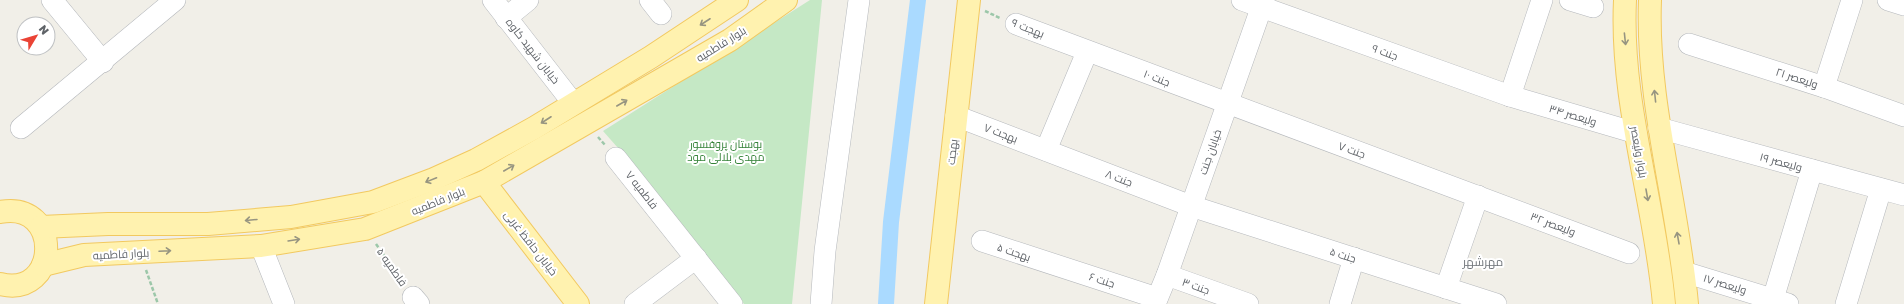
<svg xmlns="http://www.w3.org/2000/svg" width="1904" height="304" viewBox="0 0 1904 304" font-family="'Golos Text',Cairo,sans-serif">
<rect width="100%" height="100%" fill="#f1efe8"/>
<polygon fill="#c5e8c5" points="810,0 822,0 792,304 744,304 641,174 603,131"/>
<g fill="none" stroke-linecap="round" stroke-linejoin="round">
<polyline stroke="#aadaff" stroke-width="16" points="886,304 891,222 918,0"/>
<g stroke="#b5b8bc" stroke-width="22">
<g id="minor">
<polyline points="52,0 103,62"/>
<polyline points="493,0 573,103"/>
<polyline points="650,0 661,14"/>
<polyline points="1242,0 1510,96 1636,133"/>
<polyline points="1570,0 1593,7"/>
<polyline points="1888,0 1904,5"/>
<polyline points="506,18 528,0"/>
<polyline points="1016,24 1629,253"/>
<polyline points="1689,44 1824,87 1904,116"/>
<polyline points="1824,87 1852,0"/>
<polyline points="1510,96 1542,0"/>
<polyline points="956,116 1191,206 1496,304"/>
<polyline points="21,128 175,0"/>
<polyline points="1659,128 1904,195"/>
<polyline points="1046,150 1087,52"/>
<polyline points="616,158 732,304"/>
<polyline points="982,241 1157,298"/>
<polyline points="261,246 284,304"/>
<polyline points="1684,272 1788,304"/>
<polyline points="1167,275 1248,304"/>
<polyline points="1446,288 1478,196"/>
<polyline points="413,297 419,304"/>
<polyline points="1773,299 1812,170"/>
<polyline points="635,304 696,258"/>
<polyline points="821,304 825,251 859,0"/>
<polyline points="1155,304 1167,275 1264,0"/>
<polyline points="1340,304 1354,258"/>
<polyline points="1846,304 1881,189"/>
</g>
</g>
<g stroke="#f2c960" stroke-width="24">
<g id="major">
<path d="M1625,0C1620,103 1655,202 1664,304"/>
<path d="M1650,0C1646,103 1678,202 1687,304"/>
<polyline points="484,182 578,304"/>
<path d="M0,212C63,200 60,299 0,284"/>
<polyline points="41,227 108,224 208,224 291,217 373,202 434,179 476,160 534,128 651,57 737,0"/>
<polyline points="43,265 84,255 261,246 365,229 484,182 730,40 786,0"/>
<polyline points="936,304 969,0"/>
</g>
</g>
<g stroke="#9cc7a9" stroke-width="2.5" stroke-dasharray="4 2" stroke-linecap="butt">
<polyline points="985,11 1000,18"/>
<polyline points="598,137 605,145"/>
<polyline points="376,244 404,284"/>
<polyline points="146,270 158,304"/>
</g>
<use href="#minor" stroke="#fff" stroke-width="21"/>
<use href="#major" stroke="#fff2af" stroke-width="22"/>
</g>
<defs><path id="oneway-shaft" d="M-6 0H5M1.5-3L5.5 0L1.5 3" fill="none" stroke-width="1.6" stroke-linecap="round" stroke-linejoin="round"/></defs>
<g stroke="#979581">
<use href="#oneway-shaft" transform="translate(705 22) rotate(147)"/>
<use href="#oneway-shaft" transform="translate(1625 39) rotate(84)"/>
<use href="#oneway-shaft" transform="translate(1655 96) rotate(-96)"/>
<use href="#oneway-shaft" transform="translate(622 103) rotate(-30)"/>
<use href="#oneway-shaft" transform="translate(546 120) rotate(147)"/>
<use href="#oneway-shaft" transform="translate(509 168) rotate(-30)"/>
<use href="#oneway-shaft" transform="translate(431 180) rotate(158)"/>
<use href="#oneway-shaft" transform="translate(1647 195) rotate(80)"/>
<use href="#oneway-shaft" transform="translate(251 220) rotate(175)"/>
<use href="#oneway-shaft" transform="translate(1678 238) rotate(-100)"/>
<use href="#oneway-shaft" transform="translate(294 240) rotate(-9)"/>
<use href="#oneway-shaft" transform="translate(165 251) rotate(-3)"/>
</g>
<g text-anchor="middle" stroke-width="4" stroke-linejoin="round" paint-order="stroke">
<g font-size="11" fill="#5f6368" stroke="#fff">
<text transform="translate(1028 28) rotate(22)" y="4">بهجت ۹</text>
<text transform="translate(721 44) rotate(-32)" y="4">بلوار فاطمیه</text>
<text transform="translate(533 51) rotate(52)" y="4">خیابان شهید کاوه</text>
<text transform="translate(1385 52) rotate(20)" y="4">جنت ۹</text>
<text transform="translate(1157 78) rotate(21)" y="4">جنت ۱۰</text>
<text transform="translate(1797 78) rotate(18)" y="4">ولیعصر ۲۱</text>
<text transform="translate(1573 115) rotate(17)" y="4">ولیعصر ۳۴</text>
<text transform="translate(1001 133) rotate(21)" y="4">بهجت ۷</text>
<text transform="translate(1352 150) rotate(20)" y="4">جنت ۷</text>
<text transform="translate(952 152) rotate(-83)" y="4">بهجت</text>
<text transform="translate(1210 152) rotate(-71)" y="4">خیابان جنت</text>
<text transform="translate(1639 152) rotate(80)" y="4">بلوار ولیعصر</text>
<text transform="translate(1781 162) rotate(15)" y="4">ولیعصر ۱۹</text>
<text transform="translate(1119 178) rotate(21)" y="4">جنت ۸</text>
<text transform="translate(642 190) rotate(52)" y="4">فاطمیه ۷</text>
<text transform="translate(438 201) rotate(-22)" y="4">بلوار فاطمیه</text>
<text transform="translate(1553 224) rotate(21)" y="4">ولیعصر ۳۲</text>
<text transform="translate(531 243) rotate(52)" y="4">خیابان حافظ غربی</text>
<text transform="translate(1014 252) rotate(19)" y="4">بهجت ۵</text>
<text transform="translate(121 254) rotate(-3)" y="4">بلوار فاطمیه</text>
<text transform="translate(1343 255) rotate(18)" y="4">جنت ۵</text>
<text transform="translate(392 267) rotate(55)" y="4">فاطمیه ۵</text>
<text transform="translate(1102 280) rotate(18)" y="4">جنت ۶</text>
<text transform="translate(1725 284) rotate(17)" y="4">ولیعصر ۱۷</text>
<text transform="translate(1196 286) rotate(20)" y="4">جنت ۳</text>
</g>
<g font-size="11" fill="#348238" stroke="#fff">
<text x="726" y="148">بوستان پروفسور<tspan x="726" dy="13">مهدی بلالی مود</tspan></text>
</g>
<g font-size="12" fill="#70757a" stroke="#fff">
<text x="1483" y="266">مهرشهر</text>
</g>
</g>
<g transform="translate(36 36) rotate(52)"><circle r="19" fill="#ffffff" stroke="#bfc1c3"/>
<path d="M0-3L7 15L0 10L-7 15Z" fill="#ea4335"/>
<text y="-6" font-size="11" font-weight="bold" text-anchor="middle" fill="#5f6368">N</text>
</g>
</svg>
